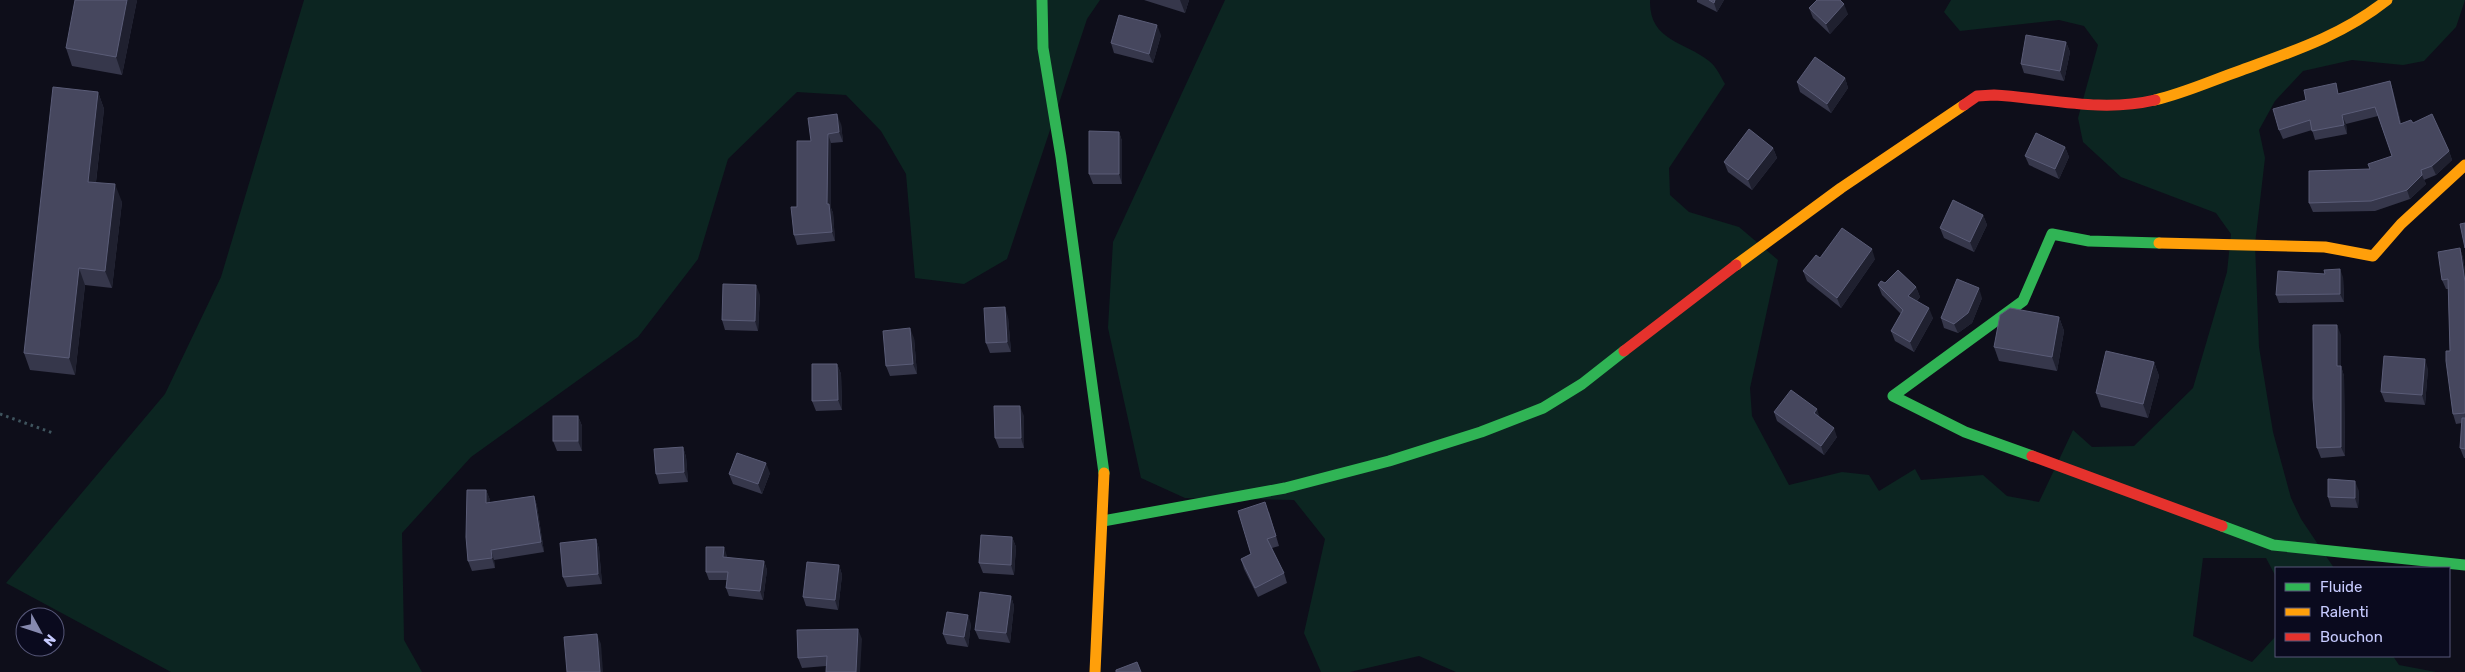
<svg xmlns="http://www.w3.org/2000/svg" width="2465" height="672" viewBox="0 0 2465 672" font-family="Rubik,sans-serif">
<rect width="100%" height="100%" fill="#0e0e1a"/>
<g fill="#0c2521">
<polygon points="304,0 1100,0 1087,19 1007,259 964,284 915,278 906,174 881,131 846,95 797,92 728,159 698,259 638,337 471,457 402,533 404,640 422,672 171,672 6,583 165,394 221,277"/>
<path d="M1225,0H1650C1649,41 1684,41 1709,61C1716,66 1721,77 1725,84L1669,168L1670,195L1689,212L1739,227L1778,260L1750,388L1752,416L1789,485L1842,472L1869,475L1879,491L1915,469L1921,480L1983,475L2007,496L2039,502L2073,430L2092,447L2134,446L2193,388L2227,272L2231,234L2216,213L2121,177L2083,142L2078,118L2098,45L2084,26L2059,20L1960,31L1944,12L1951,0H2465L2456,27L2424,61L2403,65L2352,60L2303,71L2275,101L2259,130L2265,158L2255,244L2259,347L2273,432L2291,498L2301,519L2334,568H2276V577L2266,558H2203L2193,636L2252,662L2276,636V656H2393L2399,665L2436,672H1456L1419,656L1350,672H1321L1304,633L1325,539L1294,500L1185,498L1141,478L1108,328L1113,242Z"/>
</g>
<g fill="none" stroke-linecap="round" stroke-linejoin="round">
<polyline stroke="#3f545e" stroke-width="3" stroke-dasharray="2.5 4" stroke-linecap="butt" points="0,414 53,433"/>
<g stroke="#30b455" stroke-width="11">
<polyline points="1042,0 1043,48 1061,157 1104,473"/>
<polyline points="2032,456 1965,432 1893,396 2023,301 2052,234 2089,241 2159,243"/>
<polyline points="1103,521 1285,488 1389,461 1481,432 1543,408 1582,384 1624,351"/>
<polyline points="2222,526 2273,545 2465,565"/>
</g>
<g stroke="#ff9f0a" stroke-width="11">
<path d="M2155,100C2185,93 2213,80 2242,70C2294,51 2343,35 2387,0"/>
<polyline points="2159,243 2325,247 2373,256 2401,224 2465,165"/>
<polyline points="1736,265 1841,188 1964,105"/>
<polyline points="1095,672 1104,473"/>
</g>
<g stroke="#e5322d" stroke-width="11">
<path d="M1964,105L1977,96L1994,95C2048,98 2100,113 2155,100"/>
<polyline points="1624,351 1736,265"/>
<polyline points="2032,456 2222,526"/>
</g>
</g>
<g fill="#36374b">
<polygon points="137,0 122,75 72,66 66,48"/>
<polygon points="1144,0 1189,0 1185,13"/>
<polygon points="1697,0 1724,0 1717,12 1697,2"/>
<polygon points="1809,8 1848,14 1830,34 1813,18"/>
<polygon points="1161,35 1153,63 1114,53 1111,43"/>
<polygon points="2066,42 2070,52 2064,81 2024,73 2021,64"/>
<polygon points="1845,78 1848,88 1831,113 1800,92 1797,82"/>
<polygon points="2390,81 2393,91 2401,123 2413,123 2449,151 2452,160 2436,175 2424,180 2426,184 2410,199 2375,211 2313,212 2309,203 2392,156 2378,116 2346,124 2347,134 2315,140 2312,130 2283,139 2279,130 2306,100 2340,94"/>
<polygon points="98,92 104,109 96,182 122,202 112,288 85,285 75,375 30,370 24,353"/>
<polygon points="841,124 843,142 831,143 831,208 833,213 835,241 797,245 794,235 811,141"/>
<polygon points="1119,132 1122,141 1122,184 1093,184 1089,174"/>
<polygon points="2065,147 2069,157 2059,179 2029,165 2025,156"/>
<polygon points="1773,148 1777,158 1752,190 1728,172 1724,162"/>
<polygon points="1983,215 1987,225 1974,252 1944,238 1940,228"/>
<polygon points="2460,248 2463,258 2465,271 2465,458 2464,458 2460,448 2462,423 2456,424 2453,414 2450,351 2448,289 2446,289 2442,280"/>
<polygon points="1875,259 1841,308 1807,281 1803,271"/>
<polygon points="2343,277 2344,302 2279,303 2276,295"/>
<polygon points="1885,283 1916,287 1920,297 1917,301 1933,318 1914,352 1895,341 1891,331 1901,314 1882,295 1878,285"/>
<polygon points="760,295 758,331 725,330 722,320"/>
<polygon points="1982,298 1972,323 1958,333 1944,328 1941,318"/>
<polygon points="1008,317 1011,352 990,353 986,343"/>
<polygon points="2059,317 2064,331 2057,371 1999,361 1994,347"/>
<polygon points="2341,335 2341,366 2344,376 2345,456 2321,458 2317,448"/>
<polygon points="914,338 917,374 890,376 886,366"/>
<polygon points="2154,362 2159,376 2148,418 2101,407 2096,393"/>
<polygon points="837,364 841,374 842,410 816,411 812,401"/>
<polygon points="2428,369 2425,405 2385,402 2381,392"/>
<polygon points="1774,412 1820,418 1837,437 1824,455 1777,421"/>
<polygon points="578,416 582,426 582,451 557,451 553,441"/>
<polygon points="1024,416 1024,448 999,448 995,438"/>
<polygon points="683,447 686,457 688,482 659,484 656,474"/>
<polygon points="770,473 762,494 733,484 729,474"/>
<polygon points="486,490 490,500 490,503 534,496 537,506 544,552 494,560 495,568 472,571 468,561"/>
<polygon points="2359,491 2358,508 2331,507 2328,497"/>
<polygon points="1269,512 1279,546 1272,548 1284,573 1287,583 1258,597 1244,569 1241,559 1251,554"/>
<polygon points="1012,537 1016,547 1014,575 983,573 979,563"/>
<polygon points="596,539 599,549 602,584 567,587 563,577"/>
<polygon points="727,556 727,558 764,561 767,570 763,600 729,596 726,588 727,580 709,580 706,572"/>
<polygon points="839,565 842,575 838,610 806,606 803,597"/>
<polygon points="1011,596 1014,606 1010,643 979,639 975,630"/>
<polygon points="971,624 968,647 947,644 943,634"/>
<polygon points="862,639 826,666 802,668 798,658"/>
</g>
<g fill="#1f202f">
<polygon points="127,0 137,0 122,75 116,57"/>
<polygon points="1180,0 1189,0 1185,13"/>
<polygon points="1715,0 1724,0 1717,12 1714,3"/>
<polygon points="1844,4 1848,14 1830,34 1826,24"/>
<polygon points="1157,25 1161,35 1153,63 1149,54"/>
<polygon points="2066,42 2070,52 2064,81 2060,71"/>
<polygon points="1845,78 1848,88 1831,113 1827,104"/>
<polygon points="2390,81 2393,91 2403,133 2400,124"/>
<polygon points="98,92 104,109 94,199 88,182"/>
<polygon points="837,114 841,124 843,142 839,132"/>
<polygon points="2342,115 2346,124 2347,134 2344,125"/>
<polygon points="1119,132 1122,141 1122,184 1119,174"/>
<polygon points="828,134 831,143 831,208 833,213 835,241 832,232 827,204"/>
<polygon points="2065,147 2069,157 2059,179 2055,169"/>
<polygon points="1773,148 1777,158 1752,190 1748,180"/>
<polygon points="2449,151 2452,160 2436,175 2432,166"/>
<polygon points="2422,175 2426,184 2410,199 2407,190"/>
<polygon points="115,184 122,202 112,288 105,271"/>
<polygon points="1983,215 1987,225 1974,252 1970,242"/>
<polygon points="2460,248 2463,258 2465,271 2465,282"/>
<polygon points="1872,249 1875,259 1841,308 1837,298"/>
<polygon points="79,268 85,285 75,375 69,358"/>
<polygon points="2340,269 2343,277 2344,302 2340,294"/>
<polygon points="756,285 760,295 758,331 755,321"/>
<polygon points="1916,287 1920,297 1912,306 1908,296"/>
<polygon points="1979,288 1982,298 1972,323 1958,333 1954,324"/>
<polygon points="1005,307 1008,317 1011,352 1007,342"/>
<polygon points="1929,308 1933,318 1914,352 1910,342"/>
<polygon points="2059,317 2064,331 2057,371 2052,357"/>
<polygon points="2337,325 2341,335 2341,376 2337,366"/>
<polygon points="910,328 914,338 917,374 913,364"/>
<polygon points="2425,359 2428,369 2425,405 2422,395"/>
<polygon points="2154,362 2159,376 2148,418 2143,404"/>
<polygon points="837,364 841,374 842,410 838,400"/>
<polygon points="2341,366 2344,376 2345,456 2341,447"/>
<polygon points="1020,406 1024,416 1024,448 1021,438"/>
<polygon points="1817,409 1820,418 1814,413"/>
<polygon points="578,416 582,426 582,451 578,441"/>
<polygon points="1834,428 1837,437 1824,455 1821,446"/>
<polygon points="683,447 686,457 688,482 684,472"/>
<polygon points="766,463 770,473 762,494 758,484"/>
<polygon points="2355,481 2359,491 2358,508 2355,498"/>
<polygon points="486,490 490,500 490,513 486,503"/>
<polygon points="534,496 537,506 544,552 541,542"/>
<polygon points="1012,537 1016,547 1014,575 1011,565"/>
<polygon points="596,539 599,549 602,584 598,574"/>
<polygon points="724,547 727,556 727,566 723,557"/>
<polygon points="491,550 494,560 495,568 492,558"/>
<polygon points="764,561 767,570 763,600 760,591"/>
<polygon points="839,565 842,575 838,610 835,600"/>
<polygon points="1011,596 1014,606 1010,643 1006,633"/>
<polygon points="968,615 971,624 968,647 964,637"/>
<polygon points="858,629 862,639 860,672 856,672"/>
<polygon points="597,634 601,644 603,672 600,672"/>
</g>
<g fill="#46475e" stroke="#5a5c77">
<polygon points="75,0 127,0 116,57 66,48"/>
<polygon points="1709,0 1715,0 1714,3"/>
<polygon points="1817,0 1840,0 1844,4 1826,24 1809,8"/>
<polygon points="1119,15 1157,25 1149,54 1111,43"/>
<polygon points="2026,35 2066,42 2060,71 2021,64"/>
<polygon points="1815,57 1845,78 1827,104 1797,82"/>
<polygon points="2390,81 2400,124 2411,120 2413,123 2432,114 2449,151 2432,166 2421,170 2422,175 2407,190 2371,201 2309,203 2309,171 2370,169 2368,164 2392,156 2375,107 2342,115 2344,125 2312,131 2310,120 2279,130 2273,109 2306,100 2304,90 2336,83 2338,94"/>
<polygon points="53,87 98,92 88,182 115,184 105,271 79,268 69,358 24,353"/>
<polygon points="837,114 839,132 828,134 827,204 829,204 832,232 794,235 791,207 797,207 797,141 811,141 808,118"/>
<polygon points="1749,129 1773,148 1748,180 1724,162"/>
<polygon points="1089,131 1119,132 1119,174 1089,174"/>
<polygon points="2036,133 2065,147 2055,169 2025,156"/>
<polygon points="1953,200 1983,215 1970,242 1940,228"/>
<polygon points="2465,223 2465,248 2460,224"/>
<polygon points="1842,228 1872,249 1837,298 1803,271 1816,255 1820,258"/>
<polygon points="2460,248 2465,282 2465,413 2453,414 2446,361 2446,351 2450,351 2448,279 2442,280 2438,252"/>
<polygon points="2340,269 2340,294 2276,295 2278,271 2325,274 2324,270"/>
<polygon points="1898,270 1916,287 1908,296 1929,308 1910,342 1891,331 1903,310 1878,285 1881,281 1885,283"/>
<polygon points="1957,279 1979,288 1968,313 1954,324 1941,318"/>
<polygon points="723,284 756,285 755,321 722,320"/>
<polygon points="1005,307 1007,342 986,343 984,308"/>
<polygon points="2010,308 2059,317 2052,357 1994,347 2000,315"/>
<polygon points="2313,325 2337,325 2337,366 2341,366 2341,447 2317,448 2313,399"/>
<polygon points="910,328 913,364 886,366 883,331"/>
<polygon points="2106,351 2154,362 2143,404 2096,393"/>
<polygon points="2384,356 2425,359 2422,395 2381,392"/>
<polygon points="812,364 837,364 838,400 812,401"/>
<polygon points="1791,390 1817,409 1814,413 1834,428 1821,446 1774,412"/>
<polygon points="994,406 1020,406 1021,438 995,438"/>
<rect x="553" y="416" width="25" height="25"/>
<polygon points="2462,418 2465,418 2465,449 2460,448"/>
<polygon points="683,447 684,472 656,474 654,449"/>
<polygon points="737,453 766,463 758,484 729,474"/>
<polygon points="2328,479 2355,481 2355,498 2328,497"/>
<polygon points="467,490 486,490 486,503 534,496 541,542 491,550 492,558 468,561 466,537"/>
<polygon points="1265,502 1276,536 1267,539 1284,573 1255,588 1241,559 1251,554 1238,511"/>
<polygon points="981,535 1012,537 1011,565 979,563"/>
<polygon points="596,539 598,574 563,577 560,543"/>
<polygon points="706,547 724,547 723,557 764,561 760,591 726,588 728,572 706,572"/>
<polygon points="807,562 839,565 835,600 803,597"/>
<polygon points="980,592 1011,596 1006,633 975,630"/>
<polygon points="947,612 968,615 964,637 943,634"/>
<polygon points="858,629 856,672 826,672 827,656 798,658 797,630"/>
<polygon points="597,634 600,672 567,672 564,637"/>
<polygon points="1137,662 1141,672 1116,672 1116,670"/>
</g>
<rect x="2275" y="567" width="175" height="90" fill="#0a0a1e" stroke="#565778"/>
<rect x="2285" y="583" width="25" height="8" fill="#30b455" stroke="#565778"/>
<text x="2320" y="592" font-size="15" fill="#c7cbff">Fluide</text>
<rect x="2285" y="608" width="25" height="8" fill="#ff9f0a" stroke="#565778"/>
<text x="2320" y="617" font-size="15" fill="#c7cbff">Ralenti</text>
<rect x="2285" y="633" width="25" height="8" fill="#e5322d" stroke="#565778"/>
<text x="2320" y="642" font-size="15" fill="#c7cbff">Bouchon</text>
<g transform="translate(40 632) rotate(130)"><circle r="24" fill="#0a0a1e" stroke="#565778"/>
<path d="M0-4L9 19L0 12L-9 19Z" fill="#8689af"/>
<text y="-8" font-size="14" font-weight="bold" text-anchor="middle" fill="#c7cbff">N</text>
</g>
</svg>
